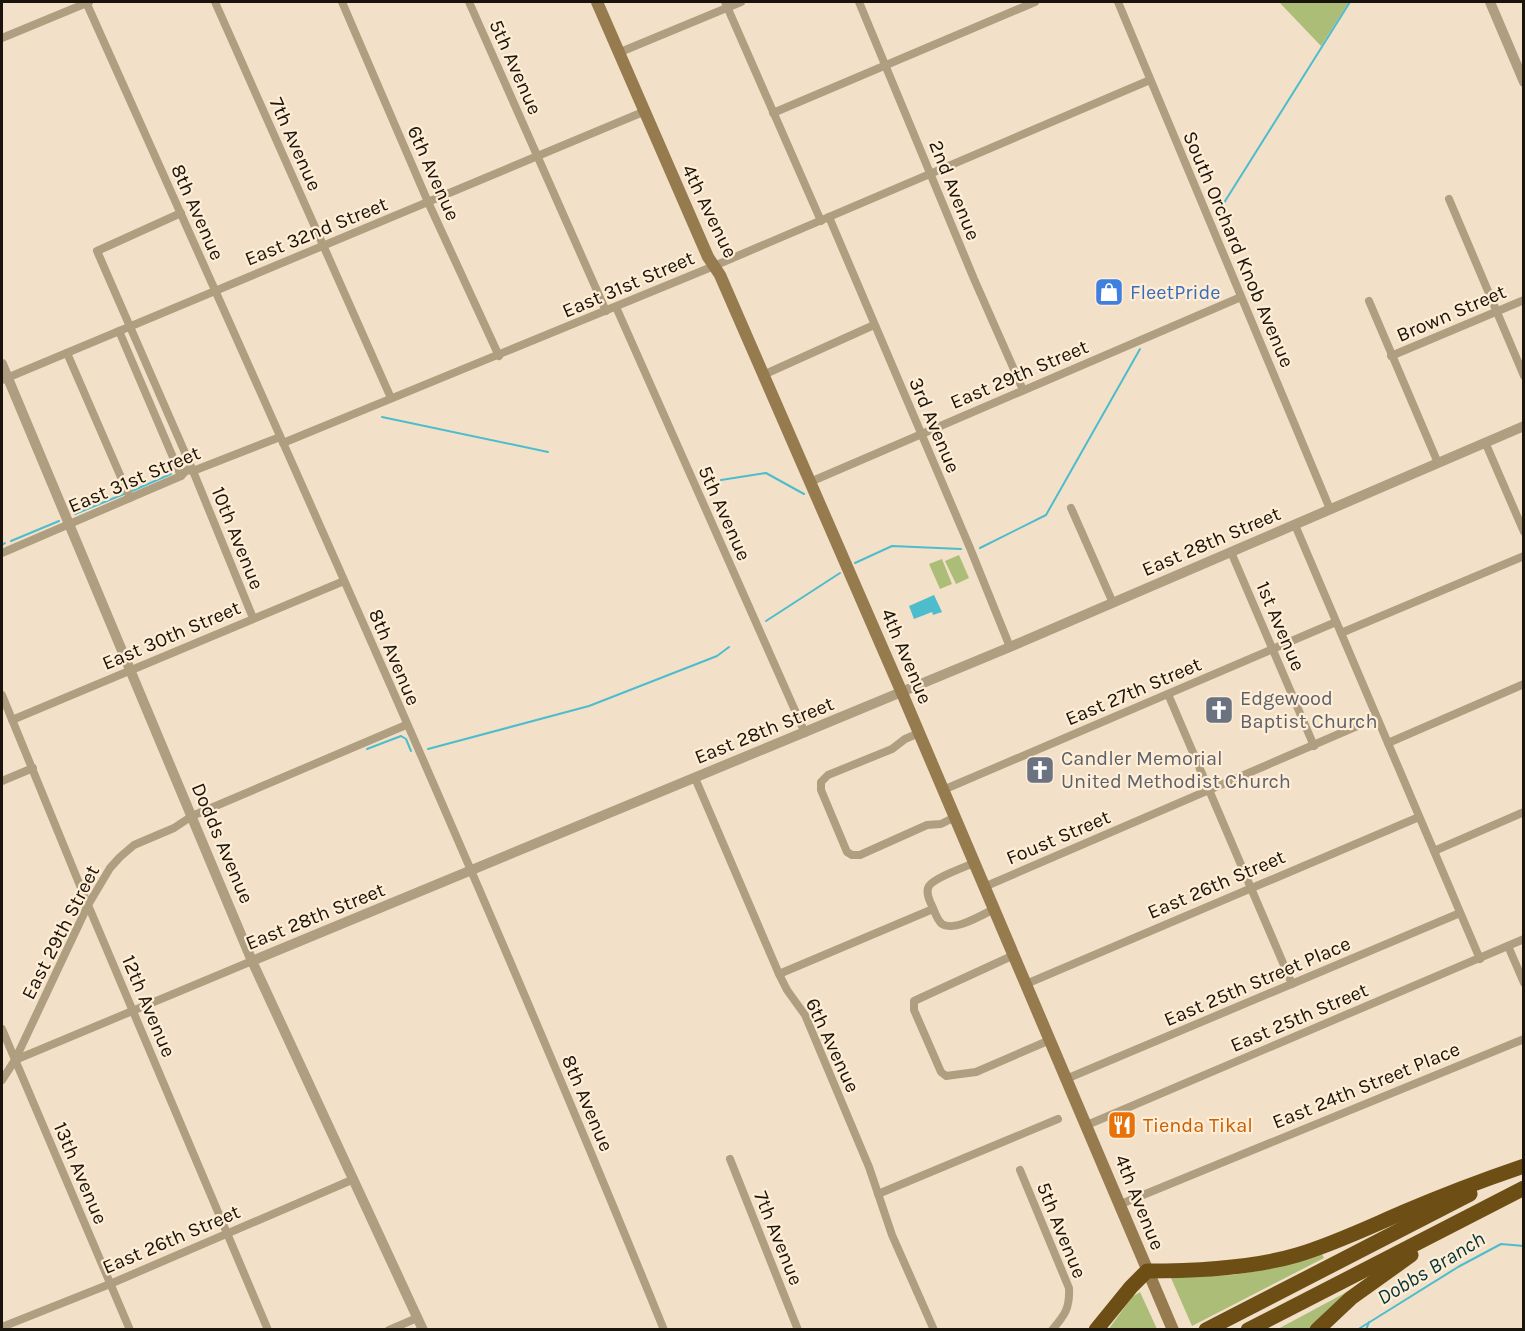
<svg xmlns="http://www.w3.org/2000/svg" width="1525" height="1331" viewBox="0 0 1525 1331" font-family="Karla,sans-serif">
<rect width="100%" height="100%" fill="#f2e1c8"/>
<g fill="#acbd78">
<polygon points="1279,2 1349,2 1321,46"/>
<polygon points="959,555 969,578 956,584 945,561"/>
<polygon points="942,559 952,584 940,589 929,564"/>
<polygon points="1322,1254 1324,1258 1192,1326 1171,1278 1233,1275 1269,1269"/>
<polygon points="1358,1286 1312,1329 1276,1330"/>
<polygon points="1140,1292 1157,1329 1108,1330 1132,1297"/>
</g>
<polygon fill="#4dbccd" points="934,595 942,612 933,615 932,612 914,619 909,606"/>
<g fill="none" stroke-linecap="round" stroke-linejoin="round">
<g stroke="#4dbccd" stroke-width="2">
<polyline points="1217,214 1350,2"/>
<polyline points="382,417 548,452"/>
<polyline points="721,480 766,473 804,494"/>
<polyline points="132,491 171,474"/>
<polyline points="75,514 124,494"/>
<polyline points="11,541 59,521"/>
<polyline points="2,545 5,543"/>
<polyline points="980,548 1046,515 1140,349"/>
<polyline points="855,563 892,546 961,549"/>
<polyline points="766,621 840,573"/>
<polyline points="367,749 401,736 406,739 411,751"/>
<polyline points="428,749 589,706 717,656 729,647"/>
<polyline points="1357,1330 1458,1267 1501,1244 1524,1246"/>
<polyline points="1366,1330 1369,1322"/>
</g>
<g stroke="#b09e80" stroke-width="8">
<path d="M86,2C283,442 482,882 664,1330"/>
<polyline points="215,2 391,398"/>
<polyline points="342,2 428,202 499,356"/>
<polyline points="469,2 606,311"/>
<polyline points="725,2 821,221"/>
<polyline points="859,2 974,279 1023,390"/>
<polyline points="1118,2 1330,509"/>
<polyline points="2,38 89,2"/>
<polyline points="618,53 741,2"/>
<polyline points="773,113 1035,2"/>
<polyline points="1449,199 1524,376"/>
<polyline points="181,213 97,251 193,471 253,618"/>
<polyline points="829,217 970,548 1010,647"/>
<polyline points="1369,301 1438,463"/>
<polyline points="616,307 805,733"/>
<polyline points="119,331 181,476"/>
<polyline points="67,353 130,498"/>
<polyline points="1391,356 1524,300"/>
<polyline points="763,375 874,325"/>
<polyline points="2,380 643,112"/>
<polyline points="1485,442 1524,532"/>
<polyline points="283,443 714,266 1150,80"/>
<polyline points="810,482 1241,297"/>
<polyline points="1071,508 1113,603"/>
<polyline points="1295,525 1480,959"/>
<polyline points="1231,552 1314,746"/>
<polyline points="2,553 181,476 187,470 193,471 280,437"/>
<polyline points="1341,633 1524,556"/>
<polyline points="1168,694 1292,984"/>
<polyline points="2,695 88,905 268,1330"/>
<polyline points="12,720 344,581"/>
<polyline points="919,733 905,739 892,749 828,775 821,782 821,790 847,852 852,855 860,855 927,825 941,824 955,817"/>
<polyline points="1388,743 1524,684"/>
<polyline points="695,778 779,974 787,990 805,1015 869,1167 892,1235 934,1330"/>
<polyline points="2,781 33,768"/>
<polyline points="943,790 1336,622"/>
<polyline points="1434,851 1524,812"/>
<path d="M974,863C965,867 934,878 929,886C925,892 930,902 933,908C935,913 938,921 942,924C954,932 982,915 994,909"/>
<polyline points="984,887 1376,718"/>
<polyline points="1508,946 1524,983"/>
<polyline points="1014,955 914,1001 914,1010 941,1072 946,1076 976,1072 1050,1040"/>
<polyline points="779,974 933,909"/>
<polyline points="1026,984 1419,817"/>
<polyline points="2,1029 130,1330"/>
<polyline points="15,1060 252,961"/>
<polyline points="1066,1079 1460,913"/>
<polyline points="2,1080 15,1060 88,905 110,868 120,857 134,845 174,828 192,816 406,725"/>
<polyline points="1087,1125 1524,939"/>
<polyline points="730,1159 798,1330"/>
<path d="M1020,1170L1069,1288C1070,1308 1065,1315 1052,1330"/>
<polyline points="878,1194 1058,1119"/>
<polyline points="1121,1204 1524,1039"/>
<polyline points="2,1327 110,1284 354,1179"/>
<polyline points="389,1330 417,1318"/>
</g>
<g stroke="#b09e80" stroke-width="10">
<polyline points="1490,2 1524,82"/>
<polyline points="2,364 252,961 423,1330"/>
<polyline points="252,961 1010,647 1524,426"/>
</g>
<polyline stroke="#967b4f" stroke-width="12" points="597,2 708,257 720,275 902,693 1173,1330"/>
<g stroke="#6d4f16" stroke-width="15">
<path d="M1096,1330L1131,1287L1147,1271C1194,1271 1253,1268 1297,1255C1334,1244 1369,1227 1404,1212C1443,1195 1483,1180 1524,1166"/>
<polyline points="1206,1330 1470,1194"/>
<polyline points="1248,1330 1524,1188"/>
<polyline points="1317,1330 1351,1298 1411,1255"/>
</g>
</g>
<defs>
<g id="shop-square" transform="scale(1.5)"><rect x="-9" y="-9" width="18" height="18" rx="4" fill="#3f7fe0" stroke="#ffeed5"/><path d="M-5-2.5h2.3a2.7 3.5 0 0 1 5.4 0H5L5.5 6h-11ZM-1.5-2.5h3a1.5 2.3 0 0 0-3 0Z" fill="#fff"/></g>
<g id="church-square" transform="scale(1.5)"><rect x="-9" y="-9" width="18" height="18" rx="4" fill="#6b7280" stroke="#ffeed5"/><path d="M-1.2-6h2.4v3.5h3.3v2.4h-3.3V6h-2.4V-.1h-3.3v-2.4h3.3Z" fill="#fff"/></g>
<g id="restaurant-square" transform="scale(1.5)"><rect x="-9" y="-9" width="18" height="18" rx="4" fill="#e8710a" stroke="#ffeed5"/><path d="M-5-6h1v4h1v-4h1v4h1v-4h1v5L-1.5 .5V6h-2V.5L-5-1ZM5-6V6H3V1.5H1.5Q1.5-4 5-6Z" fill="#fff"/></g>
</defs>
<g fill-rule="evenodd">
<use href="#shop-square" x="1109" y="292"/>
<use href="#church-square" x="1219" y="710"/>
<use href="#church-square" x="1040" y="770"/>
<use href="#restaurant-square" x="1122" y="1125"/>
</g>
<g text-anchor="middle" stroke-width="4.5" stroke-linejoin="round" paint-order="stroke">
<g font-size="20" fill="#1a150c" stroke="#ffeed5">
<text transform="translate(516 67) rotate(66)" y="7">5th Avenue</text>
<text transform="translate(296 144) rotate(66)" y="7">7th Avenue</text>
<text transform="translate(434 173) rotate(66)" y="7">6th Avenue</text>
<text transform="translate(955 190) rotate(68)" y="7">2nd Avenue</text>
<text transform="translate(710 211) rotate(64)" y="7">4th Avenue</text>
<text transform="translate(198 212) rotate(66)" y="7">8th Avenue</text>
<text transform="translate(316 231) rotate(-22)" y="7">East 32nd Street</text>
<text transform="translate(1239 249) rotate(67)" y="7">South Orchard Knob Avenue</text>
<text transform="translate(628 284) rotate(-23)" y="7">East 31st Street</text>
<text transform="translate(1451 313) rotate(-23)" y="7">Brown Street</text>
<text transform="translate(1019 374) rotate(-23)" y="7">East 29th Street</text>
<text transform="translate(935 425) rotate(67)" y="7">3rd Avenue</text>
<text transform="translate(134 479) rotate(-23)" y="7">East 31st Street</text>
<text transform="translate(725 513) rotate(66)" y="7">5th Avenue</text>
<text transform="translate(238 538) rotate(68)" y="7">10th Avenue</text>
<text transform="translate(1211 541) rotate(-23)" y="7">East 28th Street</text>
<text transform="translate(1281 626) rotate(67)" y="7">1st Avenue</text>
<text transform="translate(171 635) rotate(-23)" y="7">East 30th Street</text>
<text transform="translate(907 656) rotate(67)" y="7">4th Avenue</text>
<text transform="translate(395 657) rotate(67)" y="7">8th Avenue</text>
<text transform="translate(1133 691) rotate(-23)" y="7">East 27th Street</text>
<text transform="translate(764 730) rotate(-22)" y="7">East 28th Street</text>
<text transform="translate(1058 837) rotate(-23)" y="7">Foust Street</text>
<text transform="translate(223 843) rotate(67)" y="7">Dodds Avenue</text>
<text transform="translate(1216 884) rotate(-23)" y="7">East 26th Street</text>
<text transform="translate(315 916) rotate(-22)" y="7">East 28th Street</text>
<text transform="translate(60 932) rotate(-63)" y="7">East 29th Street</text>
<text transform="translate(1257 981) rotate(-23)" y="7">East 25th Street Place</text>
<text transform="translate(149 1006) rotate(67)" y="7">12th Avenue</text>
<text transform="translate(1299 1017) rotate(-23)" y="7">East 25th Street</text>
<text transform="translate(833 1045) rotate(65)" y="7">6th Avenue</text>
<text transform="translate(1366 1085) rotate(-22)" y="7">East 24th Street Place</text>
<text transform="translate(588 1103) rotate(67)" y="7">8th Avenue</text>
<text transform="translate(81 1173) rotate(67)" y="7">13th Avenue</text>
<text transform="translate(1140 1202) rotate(68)" y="7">4th Avenue</text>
<text transform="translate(1062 1230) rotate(68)" y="7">5th Avenue</text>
<text transform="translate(779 1238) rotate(68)" y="7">7th Avenue</text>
<text transform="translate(171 1239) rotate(-23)" y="7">East 26th Street</text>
</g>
<g font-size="20" fill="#366cbe" stroke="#ffeed5" text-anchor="start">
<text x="1130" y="299">FleetPride</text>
</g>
<g font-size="20" fill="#5b616d" stroke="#ffeed5" text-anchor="start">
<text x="1240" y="705">Edgewood<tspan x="1240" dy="23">Baptist Church</tspan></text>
<text x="1061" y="765">Candler Memorial<tspan x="1061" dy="23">United Methodist Church</tspan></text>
</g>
<g font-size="20" fill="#c56008" stroke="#ffeed5" text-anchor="start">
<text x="1143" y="1132">Tienda Tikal</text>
</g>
<g font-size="21" font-style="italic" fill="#00353c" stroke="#ffeed5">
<text transform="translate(1431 1268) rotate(-31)" y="7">Dobbs Branch</text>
</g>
</g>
<rect width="1525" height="1331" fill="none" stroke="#1a150c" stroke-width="6"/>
</svg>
